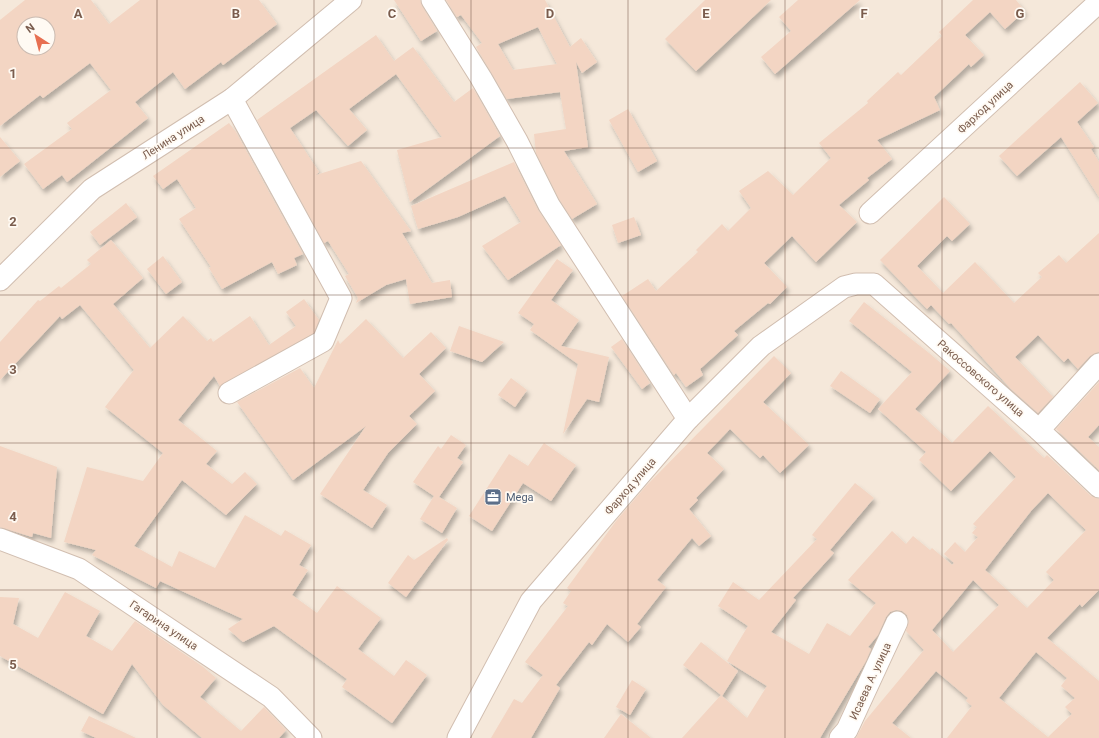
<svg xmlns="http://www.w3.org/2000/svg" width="1099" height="738" viewBox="0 0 1099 738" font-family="Roboto,sans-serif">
<defs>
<filter id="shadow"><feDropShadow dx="2.5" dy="4.5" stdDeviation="2" flood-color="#0004"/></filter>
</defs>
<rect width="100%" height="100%" fill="#fdf6ec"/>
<path fill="#f5e8da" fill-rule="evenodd" d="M0,0H1099V738H0ZM24,24H48V48H24Z"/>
<g fill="#f3d5c3" fill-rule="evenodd" filter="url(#shadow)">
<path d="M25,0H91L109,24L140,0H259L277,24L223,65L221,62L185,89L173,72L135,102L148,118L67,182L62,175L43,189L24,164L72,129L67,123L111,90L90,63L43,98L40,95L0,126V20ZM24,24H48V48H24Z"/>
<polygon points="394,0 420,0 422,6 437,31 421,41"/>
<path d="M446,0H545L570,47L581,38L597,62L582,73L576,62L588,147L564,151L597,204L572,219L559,199L536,153L534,134L566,129L560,92L507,99L476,47L482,43L461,15L457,17ZM538,27L557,64L513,70L498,44Z"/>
<polygon points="705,0 771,0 696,71 665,39"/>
<polygon points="798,0 860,0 775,74 761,57 791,31 779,17"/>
<polygon points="973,0 1016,0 1025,11 1005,29 990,12 965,35 984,55 971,67 969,64 934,97 940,110 877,140 892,159 867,178 869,180 839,205 857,222 816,262 792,236 764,263 787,287 770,304 768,303 734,331 738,335 700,369 703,375 686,387 676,373 674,375 622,296 648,279 656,291 698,252 696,250 722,224 728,231 751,208 739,191 768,171 793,195 831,158 819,143 868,103 867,101 898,72 901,75 942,36 939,32"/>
<polygon points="376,35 394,61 413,47 454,102 473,88 500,136 410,202 397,150 442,137 396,74 349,109 367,130 348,146 316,110 290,128 319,172 316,175 361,161 411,231 402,233 432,283 450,280 452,297 410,304 406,279 386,285 356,303 358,298 345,276 349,274 328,241 324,243 257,120"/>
<polygon points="1080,82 1098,103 1077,122 1094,147 1091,149 1099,162 1099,197 1061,137 1017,176 999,156"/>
<polygon points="628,109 657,161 638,172 609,120"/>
<polygon points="229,123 236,132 303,254 294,258 297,265 278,274 272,262 222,289 209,268 211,267 179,219 196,208 177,179 163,189 153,176"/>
<polygon points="0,137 20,161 0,177"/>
<polygon points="514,162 538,210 561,245 508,280 482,246 521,222 505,196 458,217 418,229 411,206"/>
<polygon points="944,197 970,224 952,241 947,236 917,266 943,293 975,262 1014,303 1042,277 1038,273 1059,255 1066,263 1099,233 1099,352 1090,356 1078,369 1068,358 1064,362 1038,335 1015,357 1053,397 1038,413 1011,389 951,323 949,324 931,305 927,309 880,260"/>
<polygon points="126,203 137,217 100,245 90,232"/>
<polygon points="634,217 641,235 618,243 612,225"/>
<polygon points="111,240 143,278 113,304 150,348 183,316 207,341 211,338 213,342 250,316 269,345 296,326 286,312 304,299 319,320 314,333 220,386 214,376 178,420 217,451 206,464 232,484 245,472 257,484 226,515 182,480 134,546 172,567 179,551 215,568 245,515 281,536 285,530 311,545 299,565 308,570 292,595 317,613 337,586 381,618 358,649 394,676 406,660 427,675 392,723 342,687 347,679 274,626 243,642 228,629 243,619 160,581 156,588 92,555 96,550 64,542 87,467 143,481 163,453 105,407 134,370 80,305 62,319 60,316 0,380 0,342 38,300 40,301 59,286 61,288 91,264 87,260"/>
<polygon points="163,256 182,282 166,294 147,269"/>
<polygon points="557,259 573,270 551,300 579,320 561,346 609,357 599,402 587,399 563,434 578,364 530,330 534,324 518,313"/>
<path d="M864,302L929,353L950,371L915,409L952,443L988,406L1044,458L1047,455L1091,496L1099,499V590L1082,607L1080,604L1047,638L1099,681V738H947L972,706L966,701L968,698L936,671L892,723L911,738H856L865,721L924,650L906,631L909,621L907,615L902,611L896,610L890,612L886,617L878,635L868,647L871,649L866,661L820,738H682L721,695L683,665L701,642L738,671L722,696L747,718L767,686L727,661L748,626L718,606L733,582L759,600L817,539L812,535L855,483L874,498L830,550L834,553L793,598L796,600L771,632L809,654L827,623L850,636L876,603L848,580L892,531L906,544L913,536L930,550L932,548L952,565L954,563L944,554L955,542L965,552L978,537L972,533L977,527L973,524L1016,477L990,451L951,491L919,460L926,452L878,409L912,372L849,321ZM1048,493L1086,530L1046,572L1054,580L1027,608L985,570L1031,511ZM973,580L999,605L953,652L932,630ZM1036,652L1067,678L1061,686L1075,698L1065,707L1072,714L1048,737L999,698Z"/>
<polygon points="366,319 403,358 431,332 446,348 419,374 435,391 409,416 417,424 388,453 363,490 387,505 372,528 320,494 366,426 293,480 237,402 300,368 314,388 338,340 340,344"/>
<polygon points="459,326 504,342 482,362 450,351"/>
<polygon points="622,339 650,383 642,389 611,347"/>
<polygon points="774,356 791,373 763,402 809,445 780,473 763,455 760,458 730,429 707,453 724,469 696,498 698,500 689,509 711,536 699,546 692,538 657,580 666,587 637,624 641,627 628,642 607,624 592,645 589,642 556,685 560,688 531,738 491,738 514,699 522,703 543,675 525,662 568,606 563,603 571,591 567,588 616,521 646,486"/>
<polygon points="841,371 880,399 870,413 830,386"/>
<polygon points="511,378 527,390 515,407 498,395"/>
<polygon points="1099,382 1099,425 1088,437 1099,447 1099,470 1056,429"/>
<polygon points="451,435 466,445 457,458 463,462 439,497 457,508 442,533 420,519 434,496 413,482 438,446 441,449"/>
<polygon points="544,443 576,465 551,501 523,483 492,531 469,516 509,454 528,466"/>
<polygon points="0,446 57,467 51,538 33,533 32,537 0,527"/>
<polygon points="447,538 448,540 406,597 388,583 408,555 414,560"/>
<polygon points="65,592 100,611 86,636 112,651 135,621 202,666 216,678 200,697 241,731 264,707 286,730 279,738 202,738 163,705 132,664 103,714 0,656 0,597 19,598 13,624 38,638"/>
<polygon points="632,680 646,689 630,715 616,707"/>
<polygon points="621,714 651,738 604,738"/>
<polygon points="89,716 136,738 96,738 81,731"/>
</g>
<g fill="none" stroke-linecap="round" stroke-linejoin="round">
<g stroke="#d1beb0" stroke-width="23">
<g id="minor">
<polyline points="432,0 481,78 517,141 549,205 688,419"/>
<polyline points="870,213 1099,2"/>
<polyline points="0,280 92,189 232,99 351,0"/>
<polyline points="229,393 323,341 341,298 232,99"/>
<polyline points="1039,430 1099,364"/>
<polyline points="0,539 79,569 271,697 311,738"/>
<polyline points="458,738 531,601 688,419 761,346 844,287 856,284 874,284 1039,430 1099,487"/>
<polyline points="840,738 847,730 897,622"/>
</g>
</g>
<use href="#minor" stroke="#fff" stroke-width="21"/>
</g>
<path fill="none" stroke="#7a5c4d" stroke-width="1" stroke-opacity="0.55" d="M157,0V738M314,0V738M471,0V738M628,0V738M785,0V738M942,0V738M0,148H1099M0,295H1099M0,443H1099M0,590H1099"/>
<defs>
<g id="office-square" transform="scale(0.9)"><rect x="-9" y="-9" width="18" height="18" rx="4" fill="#5c6f8a" stroke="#fffaf3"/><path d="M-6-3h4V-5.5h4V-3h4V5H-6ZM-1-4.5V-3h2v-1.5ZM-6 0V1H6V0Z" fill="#fff"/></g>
</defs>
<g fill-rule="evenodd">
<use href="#office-square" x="493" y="497"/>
</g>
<g text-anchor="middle" stroke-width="3.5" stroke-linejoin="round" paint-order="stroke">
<g font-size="11" fill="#7a5c4d" stroke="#fffaf3">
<text transform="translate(985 107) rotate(-43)" y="4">Фарход улица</text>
<text transform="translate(173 137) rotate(-33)" y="4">Ленина улица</text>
<text transform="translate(981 378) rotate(41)" y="4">Ракоссовского улица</text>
<text transform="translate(630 486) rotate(-49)" y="4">Фарход улица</text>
<text transform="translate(164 625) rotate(34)" y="4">Гагарина улица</text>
<text transform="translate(870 681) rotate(-65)" y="4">Исаева А. улица</text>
</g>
<g font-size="11" fill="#4e5e75" stroke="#fffaf3" text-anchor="start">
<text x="506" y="501">Mega</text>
</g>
</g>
<g font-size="13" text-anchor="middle" font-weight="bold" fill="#7a5c4d" stroke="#fffaf3" stroke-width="3.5" stroke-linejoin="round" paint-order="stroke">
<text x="78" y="18">A</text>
<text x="236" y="18">B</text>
<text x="392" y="18">C</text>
<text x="550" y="18">D</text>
<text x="706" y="18">E</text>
<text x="864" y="18">F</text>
<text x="1020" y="18">G</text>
<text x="13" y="78">1</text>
<text x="13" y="226">2</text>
<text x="13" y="374">3</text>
<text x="13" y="521">4</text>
<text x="13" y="669">5</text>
</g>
<g transform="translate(36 36) rotate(324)"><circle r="19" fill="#fffaf3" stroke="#cabbb1"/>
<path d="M0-3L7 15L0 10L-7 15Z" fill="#e76f51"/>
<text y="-6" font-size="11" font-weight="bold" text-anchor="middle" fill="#7a5c4d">N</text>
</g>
</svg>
